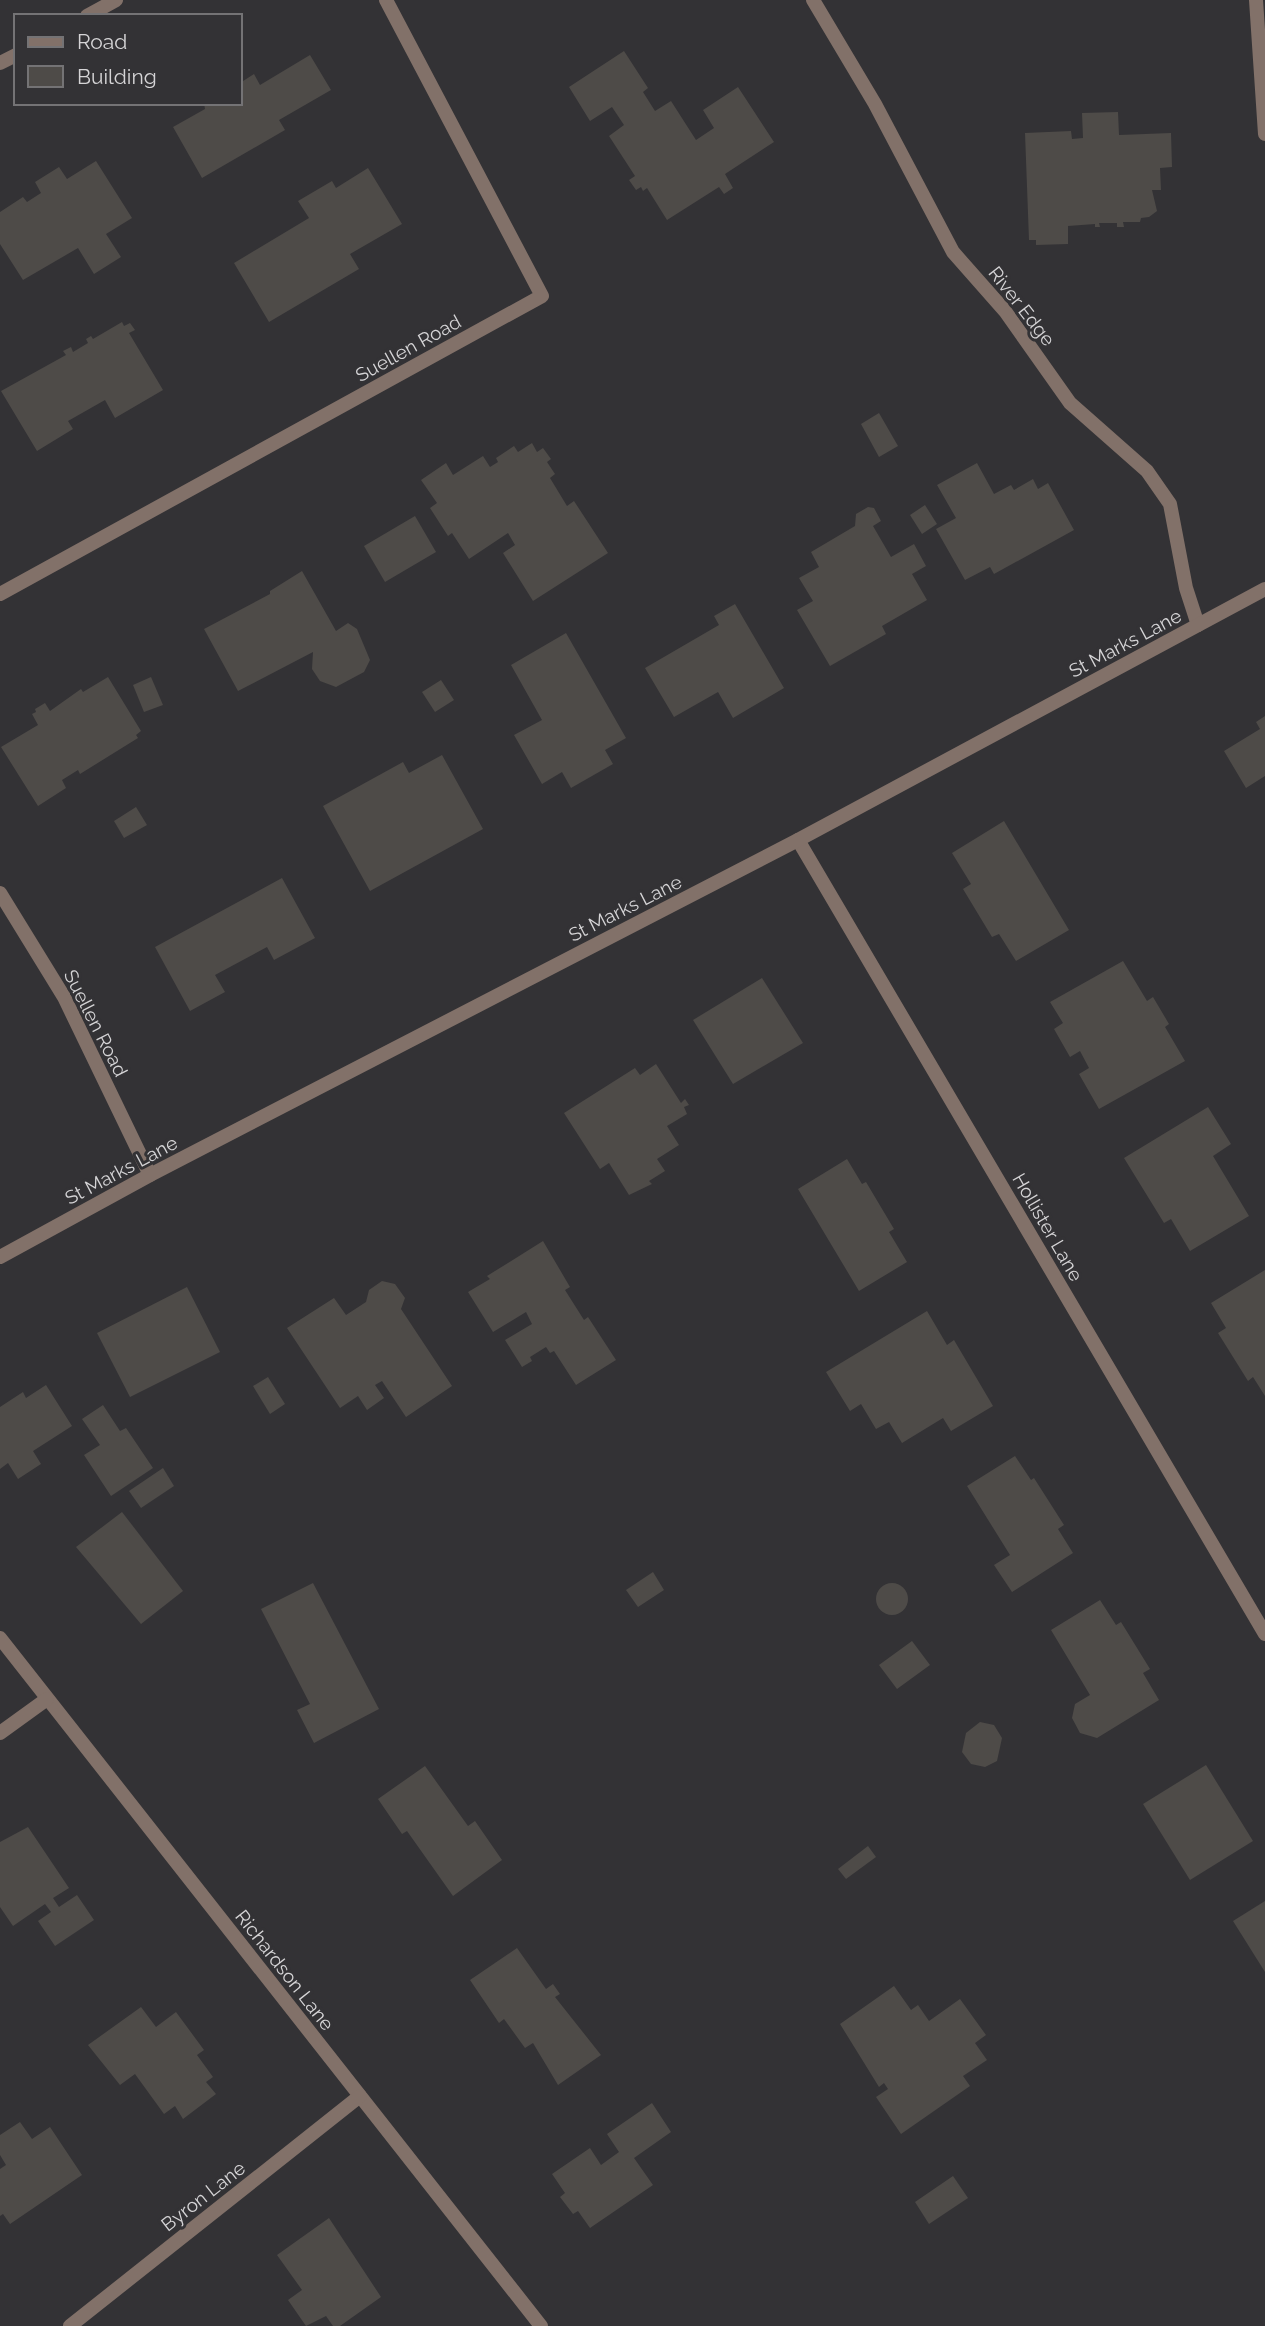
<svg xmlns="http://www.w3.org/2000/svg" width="1265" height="2326" viewBox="0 0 1265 2326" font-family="Raleway,sans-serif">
<rect width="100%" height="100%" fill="#333235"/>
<g fill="#4e4b48">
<polygon points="624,51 648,88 643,92 655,111 671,101 696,140 714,128 703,110 738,87 774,142 725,174 733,188 724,194 719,187 667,220 647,188 643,191 641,187 636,190 629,180 635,176 609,136 624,125 612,107 590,121 569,87"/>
<polygon points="310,55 331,90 279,120 285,130 202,178 173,127 205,109 204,103 240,103 240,83 254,74 260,85"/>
<polygon points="1118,112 1119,135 1171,133 1172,167 1160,168 1161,190 1152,190 1157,211 1149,217 1141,218 1140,222 1123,222 1124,227 1117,227 1117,223 1099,223 1100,227 1095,227 1095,224 1068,226 1068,244 1036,245 1036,240 1029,240 1025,133 1071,131 1072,139 1083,138 1082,113"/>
<polygon points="96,161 132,218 106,234 121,257 94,274 78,248 23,280 0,244 0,212 23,197 27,202 41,193 35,182 59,167 67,179"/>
<polygon points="368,168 402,224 350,254 359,269 269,322 234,263 309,218 298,201 332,181 336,188"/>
<polygon points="122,322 124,326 130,323 135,330 129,333 163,390 115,418 105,400 68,421 73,429 37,451 1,391 66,355 63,351 71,347 73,352 88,343 86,339 91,336 93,339"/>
<polygon points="879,413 898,446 879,457 861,424"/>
<polygon points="532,443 537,452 543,448 551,459 547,462 555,474 550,478 567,506 574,501 608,553 533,601 503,553 515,545 508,533 469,559 452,533 448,536 430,508 437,503 421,480 446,463 453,475 483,456 490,467 498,462 496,458 514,446 518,452"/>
<polygon points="977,463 994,494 1011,485 1014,490 1033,479 1038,489 1048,483 1074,530 994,574 990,567 965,580 936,529 956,518 937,485"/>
<polygon points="925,505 937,524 922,534 910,515"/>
<polygon points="868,507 874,508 881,521 873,526 891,557 914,544 926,566 912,574 927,600 882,626 886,634 830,666 797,610 813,601 799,578 819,567 811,552 855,526 856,514"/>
<polygon points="415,516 436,552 385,582 364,546"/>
<polygon points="302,571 336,631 348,623 357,629 370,660 364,672 336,687 320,681 312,669 313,652 238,691 204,629 270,594 270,591"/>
<polygon points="735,604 784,688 733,718 718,692 674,717 645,668 719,625 714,616"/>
<polygon points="566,633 626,738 605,750 613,764 571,788 562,772 542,784 514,735 542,720 511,665"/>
<polygon points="108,677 141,731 136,735 138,738 80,774 78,770 62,780 66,788 38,806 1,747 38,725 32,714 36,712 35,709 45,703 50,711 81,689 83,692"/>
<polygon points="151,677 163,705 144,712 133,685"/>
<polygon points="441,680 454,700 435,712 422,692"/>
<polygon points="1265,716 1265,776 1246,788 1224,751 1260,729 1256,722"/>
<polygon points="442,755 483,829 370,891 323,806 403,762 409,773"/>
<polygon points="136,807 147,825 124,838 114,821"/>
<polygon points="1004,821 1069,930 1016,961 999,934 992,937 963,889 971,884 952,853"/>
<polygon points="282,878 315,938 274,960 267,947 215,975 225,992 190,1011 155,947"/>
<polygon points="1123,961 1147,1001 1153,997 1169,1024 1165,1027 1185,1061 1099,1109 1079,1074 1089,1068 1080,1051 1070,1057 1054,1029 1063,1023 1050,1002"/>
<polygon points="762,978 803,1043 733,1084 693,1020"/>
<polygon points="656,1064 681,1103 685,1099 689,1105 684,1107 687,1114 667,1126 679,1145 657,1159 665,1171 649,1181 652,1184 629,1195 609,1163 600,1169 564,1113 635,1068 640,1075"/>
<polygon points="1208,1107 1231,1144 1213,1156 1249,1216 1190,1251 1171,1219 1164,1223 1124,1158"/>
<polygon points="847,1159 862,1184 866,1182 894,1229 889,1232 907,1262 859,1291 798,1189"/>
<polygon points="543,1241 570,1287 565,1290 584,1320 588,1317 616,1360 576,1385 554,1351 550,1353 546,1347 530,1357 532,1361 522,1367 505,1340 532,1324 526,1312 493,1332 468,1292 490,1279 487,1276"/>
<polygon points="1265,1270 1265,1396 1253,1377 1248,1381 1218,1333 1226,1328 1211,1303"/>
<polygon points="382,1281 395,1284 405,1298 401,1309 452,1386 406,1417 382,1381 375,1385 384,1398 367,1410 358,1396 340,1408 287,1328 334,1298 346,1315 366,1302 369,1290"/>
<polygon points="187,1287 220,1352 130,1397 97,1333"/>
<polygon points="927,1311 947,1345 954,1340 993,1406 951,1431 943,1418 902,1443 889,1422 876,1429 861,1404 850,1411 826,1372"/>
<polygon points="268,1377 285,1404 270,1414 253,1386"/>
<polygon points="46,1385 72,1426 33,1451 41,1464 18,1479 8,1463 0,1469 0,1407 23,1392 26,1398"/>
<polygon points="103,1405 120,1431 126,1428 153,1468 111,1496 84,1455 100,1445 82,1419"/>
<polygon points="1015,1456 1031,1480 1034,1478 1064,1525 1058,1529 1073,1553 1012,1592 994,1565 1010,1555 967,1486"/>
<polygon points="163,1468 174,1486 141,1508 129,1491"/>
<polygon points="122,1512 183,1591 141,1624 76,1547"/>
<polygon points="653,1572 664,1590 638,1607 626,1590"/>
<polygon points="313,1583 379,1709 314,1743 297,1710 310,1704 261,1609"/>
<circle cx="892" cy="1599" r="16"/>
<polygon points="1100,1600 1116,1625 1121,1622 1150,1669 1143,1673 1159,1700 1097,1738 1080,1733 1072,1718 1075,1704 1090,1695 1051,1630"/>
<polygon points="912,1641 930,1665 897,1689 879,1665"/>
<polygon points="980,1722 994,1725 1002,1738 997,1761 985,1767 971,1764 962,1752 966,1733"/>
<polygon points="1206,1765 1253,1841 1190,1880 1143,1804"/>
<polygon points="425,1766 468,1826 475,1821 502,1860 453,1896 407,1831 402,1834 378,1799"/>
<polygon points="28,1827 69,1888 53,1898 59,1907 77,1895 94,1920 55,1946 38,1921 51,1912 45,1904 13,1926 0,1907 0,1842"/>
<polygon points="868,1846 876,1857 846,1879 838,1869"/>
<polygon points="1265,1901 1265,1972 1233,1921"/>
<polygon points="517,1948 546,1989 553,1984 560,1994 555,1997 601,2055 558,2085 533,2043 525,2048 504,2019 499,2023 470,1980"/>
<polygon points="894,1986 911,2010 918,2005 929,2021 960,1999 986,2035 975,2043 987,2060 963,2076 970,2086 901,2134 876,2097 888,2089 884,2083 879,2087 840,2024"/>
<polygon points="141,2007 156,2027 176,2012 204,2050 197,2055 213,2077 206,2082 216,2094 183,2119 175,2106 164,2114 135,2074 120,2085 88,2045"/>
<polygon points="652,2103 671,2132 634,2158 653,2185 590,2228 578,2211 573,2214 560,2197 565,2193 552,2174 590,2148 601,2165 619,2152 607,2134"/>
<polygon points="20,2122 32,2139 50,2127 82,2175 10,2224 3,2214 0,2216 0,2169 6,2165 0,2155 0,2135"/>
<polygon points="953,2176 968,2198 929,2224 915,2202"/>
<polygon points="329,2218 381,2297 340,2326 333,2326 326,2316 306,2326 288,2300 302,2290 277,2255"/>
</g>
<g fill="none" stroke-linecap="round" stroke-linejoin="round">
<g stroke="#827169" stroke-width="14">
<polyline points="813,0 875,104 953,252 1005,311 1070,403 1147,471 1170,504 1186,588 1198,625"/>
<polyline points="1256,0 1265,134"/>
<polyline points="87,16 116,0"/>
<polyline points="0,63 16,55"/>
<polyline points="0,594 542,296 386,0"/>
<polyline points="798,840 1265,1634"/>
<polyline points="0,893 64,997 150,1175"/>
<polyline points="0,1257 150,1175 798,840 1265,589"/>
<polyline points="0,1638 541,2326"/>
<polyline points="0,1733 47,1699"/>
<polyline points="70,2326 360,2096"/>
</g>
</g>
<g text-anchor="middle" stroke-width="6" stroke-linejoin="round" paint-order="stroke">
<g font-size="19" fill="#d5d4d6" stroke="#333235">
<text transform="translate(1022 306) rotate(52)" y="7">River Edge</text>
<text transform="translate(408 348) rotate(-29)" y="7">Suellen Road</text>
<text transform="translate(1125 643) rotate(-28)" y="7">St Marks Lane</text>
<text transform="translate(625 908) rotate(-27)" y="7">St Marks Lane</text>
<text transform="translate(96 1023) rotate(63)" y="7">Suellen Road</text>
<text transform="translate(121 1170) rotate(-28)" y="7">St Marks Lane</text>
<text transform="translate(1048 1227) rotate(60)" y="7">Hollister Lane</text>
<text transform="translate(285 1970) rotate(52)" y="7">Richardson Lane</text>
<text transform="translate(203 2196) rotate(-38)" y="7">Byron Lane</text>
</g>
</g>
<rect x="14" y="14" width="228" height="91" fill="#333235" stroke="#747375" stroke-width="2"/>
<rect x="28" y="37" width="35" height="10" fill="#827169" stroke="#747375" stroke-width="2"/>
<text x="77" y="49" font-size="21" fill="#d5d4d6">Road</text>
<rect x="28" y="66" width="35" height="21" fill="#4e4b48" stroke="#747375" stroke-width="2"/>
<text x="77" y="84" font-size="21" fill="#d5d4d6">Building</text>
</svg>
